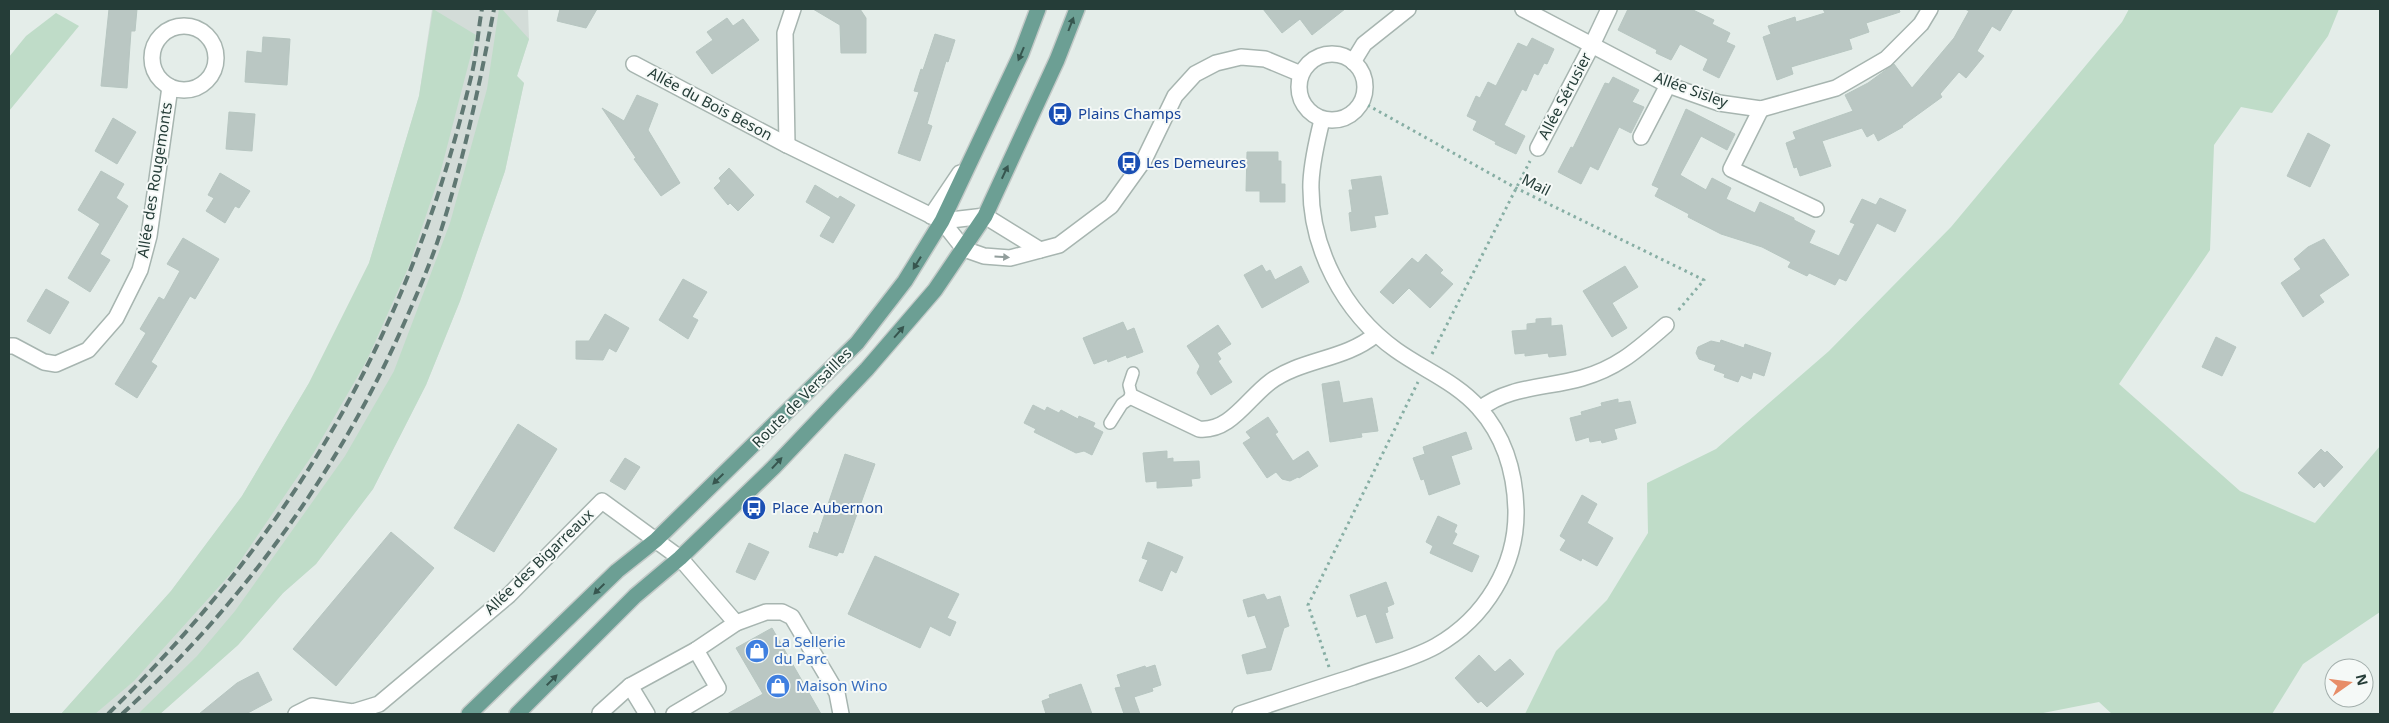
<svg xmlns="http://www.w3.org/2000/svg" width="2389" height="723" viewBox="0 0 2389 723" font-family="'Noto Sans',sans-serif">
<rect width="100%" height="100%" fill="#e4ede9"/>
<polygon fill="#d3dcd8" points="432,9 528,9 529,39 517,76 524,83 505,171 460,301 426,385 373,489 316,564 283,593 238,645 160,714 61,714 171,591 242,496 309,383 369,263 419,96"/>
<g fill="#bfdcc8">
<polygon points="433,9 476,35 440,174 409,266 367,360 313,454 234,570 134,681 95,714 61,714 171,591 242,496 309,383 369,263 419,96"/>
<polygon points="499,9 502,9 529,39 517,76 524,83 505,171 460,301 426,385 373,489 316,564 283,593 238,645 160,714 138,714 197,656 235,611 345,456 394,371 450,223 487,89"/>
<polygon points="2129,9 2339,9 2328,36 2272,113 2241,107 2214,145 2210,250 2119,384 2240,491 2315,523 2380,446 2380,612 2303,664 2272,714 2112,714 2099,702 2038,714 1525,714 1556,651 1607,600 1648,533 1647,483 1716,449 1829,351 1951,227 2122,22"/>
<polygon points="56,13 79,26 9,111 9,57 26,36"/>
</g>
<g fill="#bac7c3" stroke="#b7c6c1">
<polygon points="109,9 137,9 135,31 131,31 127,88 101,86"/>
<polygon points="560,9 597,9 586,28 557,21"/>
<polygon points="813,9 860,9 866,18 866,53 841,53 840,25"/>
<polygon points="1263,9 1345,9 1312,35 1300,19 1282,33"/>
<polygon points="1628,9 1691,9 1714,20 1712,24 1730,33 1726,42 1735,46 1719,78 1703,70 1708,59 1680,44 1671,60 1656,53 1657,50 1618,30"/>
<polygon points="1823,9 1899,9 1900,12 1866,23 1869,32 1849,39 1852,49 1791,67 1793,74 1777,80 1763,37 1771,34 1768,26 1795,17 1796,22 1825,13"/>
<polygon points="1965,9 2013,9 2000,31 1992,26 1977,51 1984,56 1966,78 1959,72 1940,94 1942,97 1902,126 1903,127 1878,141 1874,133 1867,137 1862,128 1822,141 1831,166 1800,176 1797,167 1794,168 1786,143 1796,139 1793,132 1853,111 1845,95 1868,83 1894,64 1912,88 1954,38 1969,11"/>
<polygon points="727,18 733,26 743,19 759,40 712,74 696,52 713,40 707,32"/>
<polygon points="935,34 955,40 948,62 946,61 927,124 932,126 920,161 898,153 919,92 914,91 921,69 923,70"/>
<polygon points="263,37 290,39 287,85 245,82 247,51 262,53"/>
<polygon points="1532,38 1554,49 1547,64 1544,63 1538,75 1534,73 1526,91 1522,89 1504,125 1525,136 1516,154 1495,144 1496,142 1473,130 1477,121 1467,116 1476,96 1480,98 1488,82 1496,86 1518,43 1527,47"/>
<polygon points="1613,77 1639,90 1632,102 1644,107 1631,133 1619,127 1598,170 1590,166 1581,184 1558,172 1571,147 1573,148 1605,83 1609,84"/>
<polygon points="637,95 658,104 648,130 680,183 661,196 634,159 636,158 602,108 624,121"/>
<polygon points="1686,109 1735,134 1727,150 1701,136 1680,175 1706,190 1712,178 1731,188 1726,199 1755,213 1760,202 1794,218 1794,220 1815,231 1809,243 1839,256 1855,224 1850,222 1862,199 1876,205 1880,198 1906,210 1895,232 1877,223 1846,281 1839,278 1835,285 1809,273 1807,276 1788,267 1791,262 1762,247 1721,234 1688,217 1689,214 1655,196 1659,188 1652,185"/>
<polygon points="229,112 255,114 252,151 226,149"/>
<polygon points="113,118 136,132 117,164 95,151"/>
<polygon points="2308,133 2330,145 2310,187 2287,176"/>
<polygon points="1247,152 1278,152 1278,161 1281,161 1281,184 1285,184 1285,202 1260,202 1260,191 1246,191"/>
<polygon points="729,168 754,195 738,211 730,203 728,205 714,188 721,181 719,178"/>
<polygon points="101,171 124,184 116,198 128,206 100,254 110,260 90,292 68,278 100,224 78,210"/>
<polygon points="220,173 250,191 239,208 235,206 225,223 206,211 214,198 208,195"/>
<polygon points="1381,176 1388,214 1374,216 1376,227 1351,231 1349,213 1352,212 1349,190 1353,190 1351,180"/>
<polygon points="815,185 838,199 840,196 855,205 833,243 820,236 831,217 806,202"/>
<polygon points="183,238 219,259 195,299 190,296 151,362 157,366 137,398 115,384 146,333 140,329 159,297 164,300 180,271 167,264"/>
<polygon points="2324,239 2349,275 2319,295 2324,302 2303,317 2281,283 2301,269 2294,259 2308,247"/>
<polygon points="1426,254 1443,270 1440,273 1453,284 1430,308 1409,288 1393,304 1380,292 1412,258 1418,263"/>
<polygon points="1262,265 1266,272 1270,270 1275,280 1301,266 1309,282 1262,308 1244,275"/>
<polygon points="1625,266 1638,287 1612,303 1627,328 1612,337 1583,291"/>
<polygon points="683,279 707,292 692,317 698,320 688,339 659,320"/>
<polygon points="46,289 69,302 50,334 27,321"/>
<polygon points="605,314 629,328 616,352 609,348 603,360 576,359 576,341 589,341"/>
<polygon points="1551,318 1551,326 1562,325 1566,355 1549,357 1548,353 1525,356 1525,353 1515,354 1512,331 1527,330 1527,324 1536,323 1536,319"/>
<polygon points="1123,322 1127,331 1134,328 1143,352 1127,358 1126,355 1108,362 1107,359 1094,364 1083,338"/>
<polygon points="1218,325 1231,344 1217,353 1221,359 1218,361 1232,382 1211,395 1197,373 1200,366 1187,346"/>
<polygon points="2216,337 2236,347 2222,376 2202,367"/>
<polygon points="1721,340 1744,348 1745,344 1771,353 1764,376 1753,372 1751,379 1741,375 1738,382 1724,377 1725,374 1714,370 1716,365 1699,359 1696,353 1698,347 1711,341 1720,343"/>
<polygon points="1339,381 1343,403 1372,398 1378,431 1361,433 1362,437 1330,442 1322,384"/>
<polygon points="1618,399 1618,403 1630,401 1636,423 1614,429 1617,439 1602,443 1601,440 1590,442 1589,437 1576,441 1570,418 1582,415 1581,412 1602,406 1601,403"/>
<polygon points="1033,405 1045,411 1047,407 1059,413 1061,410 1078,419 1079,416 1095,423 1093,427 1103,432 1092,455 1084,451 1076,453 1034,432 1036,429 1024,423"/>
<polygon points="1268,417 1278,432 1275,434 1293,461 1308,451 1318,466 1299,478 1298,477 1290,481 1282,479 1276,472 1267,478 1243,443 1251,438 1246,432"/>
<polygon points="518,424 557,449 494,552 454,528"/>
<polygon points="1466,432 1472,449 1451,456 1460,484 1429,495 1424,479 1421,480 1413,458 1425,454 1423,447"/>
<polygon points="2321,449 2325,453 2327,451 2343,467 2324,487 2320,482 2314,488 2298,473"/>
<polygon points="1167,451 1167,459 1173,458 1173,462 1199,461 1200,478 1191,479 1192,486 1157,488 1157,481 1146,482 1143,453"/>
<polygon points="845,454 875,464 843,553 839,552 837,556 809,547 814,532 818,534"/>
<polygon points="625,458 640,467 625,490 610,481"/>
<polygon points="1582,495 1597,504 1587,523 1613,538 1597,566 1582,558 1581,561 1560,550 1566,540 1560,536"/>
<polygon points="1438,516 1457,525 1454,532 1457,534 1452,544 1479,556 1472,572 1430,553 1433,546 1426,542"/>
<polygon points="391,532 434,568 336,686 293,649"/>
<polygon points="1148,542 1183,557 1176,573 1171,570 1162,591 1139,581 1148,560 1142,558"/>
<polygon points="749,543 769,552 755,580 736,572"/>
<polygon points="875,556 959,594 947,618 956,622 950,636 930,626 920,648 848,614"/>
<polygon points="1386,582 1394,604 1387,607 1388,612 1385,613 1393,638 1376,643 1366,614 1357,617 1350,595"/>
<polygon points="1264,594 1267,600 1280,596 1289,626 1284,628 1271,670 1247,674 1242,655 1267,648 1255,615 1248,617 1243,600"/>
<polygon points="772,628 821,714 727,714 763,694 736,648"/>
<polygon points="1479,655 1495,672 1510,659 1524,674 1487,707 1481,701 1478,703 1455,678"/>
<polygon points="1155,665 1161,685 1152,688 1153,691 1134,697 1140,714 1124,714 1115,688 1121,687 1117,675 1145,666 1146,668"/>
<polygon points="258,672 272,700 246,714 199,714 237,683"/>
<polygon points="1081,684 1092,714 1046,714 1042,701 1050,698 1049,695"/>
</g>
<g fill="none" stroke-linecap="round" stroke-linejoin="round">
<g stroke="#a7b5b0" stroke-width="14">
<polyline id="lane" points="1110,423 1122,404 1132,397 1129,385 1133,373"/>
</g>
<g stroke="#a7b5b0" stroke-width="18">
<g id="street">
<polyline points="1523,9 1668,85 1719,103 1761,109 1836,88 1886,59 1921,24 1930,9"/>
<circle cx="184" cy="58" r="32"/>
<circle cx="1332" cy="87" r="33"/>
<polyline points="1353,62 1364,44 1408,9"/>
<polyline points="634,64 787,145 942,221 964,249 984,256 1010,258 1059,245 1111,206 1144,160 1175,96 1195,74 1216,63 1241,57 1265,59 1301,74"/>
<polyline points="1761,109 1731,169 1816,209"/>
<polyline points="1641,137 1668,85"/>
<polyline points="787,145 785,33 793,9"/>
<polyline points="1538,148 1592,45 1609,9"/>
<polyline points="931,216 960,173"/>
<polyline points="942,221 985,216 1040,250"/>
<polyline points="9,346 14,346 44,362 56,364 88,350 116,318 140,270 149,236 170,87"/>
<path d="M1132,397L1199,429C1230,432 1247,399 1270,382C1301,359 1345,360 1375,335"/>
<path d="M1480,409C1508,386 1548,388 1582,378C1618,368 1638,349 1666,325"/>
<polyline points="630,686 647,714"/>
<polyline points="600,713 630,686 696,650 736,623 766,612 782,612 792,617 837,693 841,714"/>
<polyline points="296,714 312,706 353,712 379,704 509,595 602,501 680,558 736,623"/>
<polyline points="674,714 718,688 696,650"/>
<path d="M1240,714C1277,702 1315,689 1353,677C1380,667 1411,660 1436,646C1485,618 1517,566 1516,510C1515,473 1504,436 1479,408C1456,382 1424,370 1396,350C1344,313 1309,247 1311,182C1312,161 1317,140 1322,120"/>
</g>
</g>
<g stroke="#c2c9c7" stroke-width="18">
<g id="primary">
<polyline points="469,714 617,571 656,540 857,343 905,281 942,221 1021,54 1038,9"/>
<polyline points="517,714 635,596 680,558 774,467 867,369 935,290 985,216 1057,60 1077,9"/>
</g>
</g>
<g stroke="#87aea4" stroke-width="3" stroke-dasharray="2.5 4" stroke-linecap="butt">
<polyline points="1362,102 1516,188 1704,280 1676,313"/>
<polyline points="1432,354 1530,161"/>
<polyline points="1329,667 1308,605 1418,382"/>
</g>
<use href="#lane" stroke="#fff" stroke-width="11"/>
<use href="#street" stroke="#fff" stroke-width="15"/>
<use href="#primary" stroke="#6c9f94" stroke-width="15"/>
<g stroke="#607873" stroke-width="4" stroke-dasharray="10 5" stroke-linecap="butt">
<path d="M108,714C295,531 412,329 472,73C477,52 478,30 482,9"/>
<path d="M122,714C242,605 341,468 406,319C417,294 428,269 437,243C462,167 479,88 494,9"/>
</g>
</g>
<defs><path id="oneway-solid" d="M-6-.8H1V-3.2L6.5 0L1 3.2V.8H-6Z" transform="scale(1.25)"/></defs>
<g fill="#37564f">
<use href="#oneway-solid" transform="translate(1071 24) rotate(-69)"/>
<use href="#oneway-solid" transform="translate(1021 54) rotate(113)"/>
<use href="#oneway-solid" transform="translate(1005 172) rotate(-65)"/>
<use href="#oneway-solid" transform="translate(917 263) rotate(122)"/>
<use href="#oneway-solid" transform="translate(899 332) rotate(-49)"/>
<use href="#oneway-solid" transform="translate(777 463) rotate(-47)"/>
<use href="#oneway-solid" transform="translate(718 479) rotate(136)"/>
<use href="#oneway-solid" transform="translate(599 589) rotate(136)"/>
<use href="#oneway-solid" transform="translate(552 680) rotate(-45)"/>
</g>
<use fill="#929e9c" href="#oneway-solid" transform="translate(1002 257) rotate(4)"/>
<defs>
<g id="bus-disc" transform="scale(1.25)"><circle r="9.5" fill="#1a4fb4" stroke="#f5f9f7"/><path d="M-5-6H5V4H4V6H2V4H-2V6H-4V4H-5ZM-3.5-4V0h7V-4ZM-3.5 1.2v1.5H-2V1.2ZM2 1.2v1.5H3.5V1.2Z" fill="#fff"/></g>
<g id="shop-disc" transform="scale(1.25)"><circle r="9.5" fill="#3f7fe0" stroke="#f5f9f7"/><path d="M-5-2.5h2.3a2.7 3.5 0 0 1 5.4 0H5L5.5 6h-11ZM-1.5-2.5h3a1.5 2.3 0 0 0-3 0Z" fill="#fff"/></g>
</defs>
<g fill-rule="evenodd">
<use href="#bus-disc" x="1060" y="114"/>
<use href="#bus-disc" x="1129" y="163"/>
<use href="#bus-disc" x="754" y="508"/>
<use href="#shop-disc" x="757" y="651"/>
<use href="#shop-disc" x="778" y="686"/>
</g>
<g text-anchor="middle" stroke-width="4" stroke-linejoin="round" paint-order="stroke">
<g font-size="15" fill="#253d38" stroke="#f5f9f7">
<text transform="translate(1691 90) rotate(20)" y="5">Allée Sisley</text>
<text transform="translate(1565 96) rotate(-62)" y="5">Allée Sérusier</text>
<text transform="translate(710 104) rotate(28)" y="5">Allée du Bois Beson</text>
<text transform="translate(155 180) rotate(-81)" y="5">Allée des Rougemonts</text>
<text transform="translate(1536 185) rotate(27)" y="5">Mail</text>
<text transform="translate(802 398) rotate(-45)" y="5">Route de Versailles</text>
<text transform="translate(539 562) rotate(-44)" y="5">Allée des Bigarreaux</text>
</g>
<g font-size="15" fill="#164399" stroke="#f5f9f7" text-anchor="start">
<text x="1078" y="119">Plains Champs</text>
<text x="1146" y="168">Les Demeures</text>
<text x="772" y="513">Place Aubernon</text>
</g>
<g font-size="15" fill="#366cbe" stroke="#f5f9f7" text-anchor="start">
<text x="774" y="647">La Sellerie<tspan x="774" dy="17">du Parc</tspan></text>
<text x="796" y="691">Maison Wino</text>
</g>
</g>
<rect width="2389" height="723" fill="none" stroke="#253d38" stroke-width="20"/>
<g transform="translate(2349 683) rotate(76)"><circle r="24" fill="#f5f9f7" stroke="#a2aeab"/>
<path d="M0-4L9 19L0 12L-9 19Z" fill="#e78d68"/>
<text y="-8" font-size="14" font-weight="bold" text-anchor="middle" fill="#253d38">N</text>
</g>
</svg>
